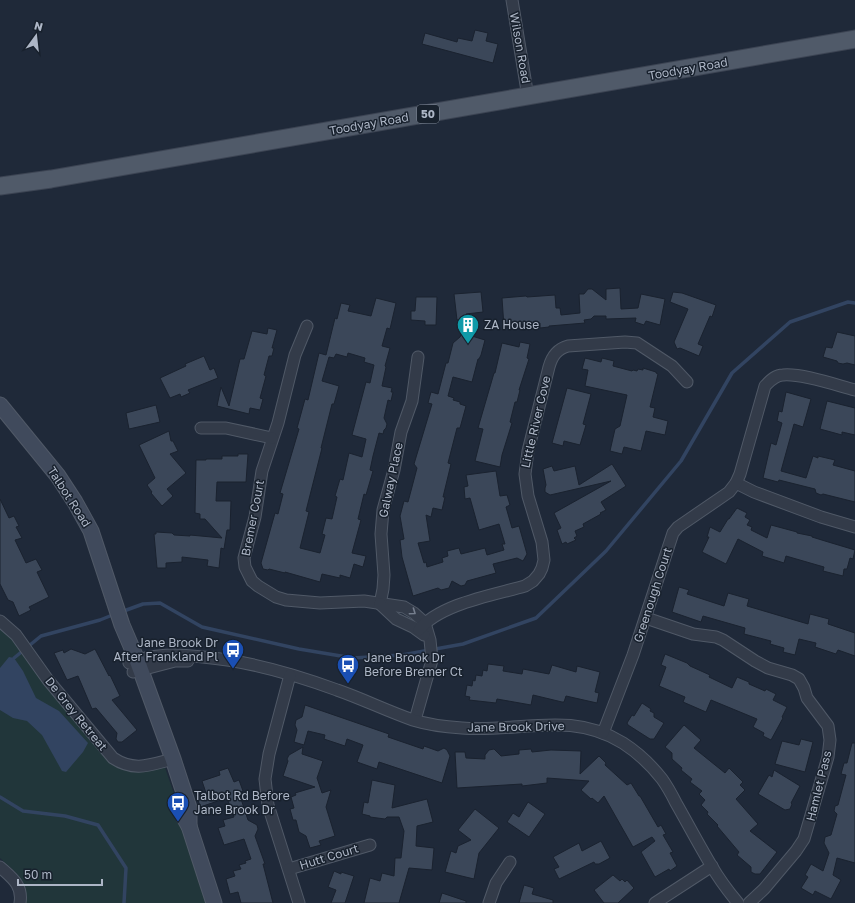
<svg xmlns="http://www.w3.org/2000/svg" width="855" height="903" viewBox="0 0 855 903" font-family="'Golos Text',sans-serif">
<rect width="100%" height="100%" fill="#1f2939"/>
<path fill="#21363a" d="M0,620L120,763L163,762L179,808L189,826L214,903H26C28,879 16,873 0,858Z"/>
<polygon fill="#324461" points="9,657 14,658 23,671 36,698 59,711 88,743 83,752 66,772 62,771 42,735 27,721 13,718 0,710 0,668"/>
<g fill="none" stroke-linecap="round" stroke-linejoin="round">
<g stroke="#324461" stroke-width="3.5">
<polyline points="121,612 143,604 160,603 202,627 299,649 353,658 402,655 463,644 536,618 606,551 681,461 732,373 790,322 848,302 855,303"/>
<polyline points="14,658 41,636 100,620 115,614"/>
<polyline points="0,797 23,811 65,816 98,825 126,868 124,903"/>
</g>
</g>
<g fill="#3b4759" stroke="#1a222f" fill-rule="evenodd">
<polygon points="475,30 488,33 486,41 498,44 493,63 422,44 425,33 457,42 458,38 472,41"/>
<polygon points="620,288 621,309 638,308 641,294 665,299 660,325 646,321 644,325 635,322 636,318 606,319 606,316 594,316 591,319 584,320 585,323 549,326 549,327 540,328 540,323 514,325 514,327 504,327 502,298 526,296 527,297 555,295 556,308 560,308 561,315 580,313 579,294 584,294 588,289 592,289 606,300 606,289"/>
<polygon points="481,292 483,312 466,314 466,319 457,320 454,294"/>
<polygon points="673,292 682,293 716,305 712,317 710,316 698,344 703,346 699,356 680,348 677,349 674,342 688,309 670,302"/>
<polygon points="416,297 437,297 436,325 425,325 425,321 411,320 411,311 415,311"/>
<path d="M376,298L396,303L390,329L387,328L382,346L390,348L385,366L386,367L382,386L392,388L391,392H393L391,401L388,400L384,418L387,424L386,428L384,430L383,434L379,433L373,456L370,470L373,471L366,495L364,494L358,519L361,520L352,553L366,556L363,567L354,564L350,578L340,575V578L322,574L320,582L285,572V573L269,569L268,570L263,569L261,563L275,513L278,514L283,494L280,493L299,429L297,428L299,421L305,399L308,400L319,353L326,355L335,318L337,319L341,303L350,305L348,311L371,316ZM348,353L365,358L364,362L374,365L370,383L366,382L352,435L366,439L362,457L349,453L343,480L340,479L335,496L337,497L332,519L326,518L322,534L325,535L320,553L300,548L309,512L306,511L322,448H321L332,404H334L339,386L322,381L329,357L334,358L336,354L347,357Z"/>
<polygon points="268,328 277,330 272,348 274,348 272,356 269,356 264,375 266,376 260,398 263,399 260,410 250,408 249,414 217,406 221,387 229,406 240,359 244,359 252,331 267,334"/>
<polygon points="837,332 855,336 855,365 847,363 843,364 838,363 837,361 823,357 826,347 832,348"/>
<polygon points="462,333 485,340 481,355 479,359 478,359 472,382 453,377 448,396 454,398 453,400 460,402 460,404 466,406 460,428 457,428 448,463 451,464 443,497 445,497 442,510 433,508 431,517 426,515 430,541 418,543 424,563 426,562 427,567 443,562 442,558 448,556 447,551 459,548 461,554 485,548 487,555 504,550 502,544 505,544 499,524 479,530 470,498 465,499 464,487 468,486 466,475 496,471 500,496 507,495 510,505 506,507 512,528 519,526 527,554 523,561 517,558 493,564 496,573 467,581 465,585 461,586 452,581 449,588 441,590 438,588 413,596 402,557 400,540 404,539 400,516 404,501 408,502 417,468 414,464 432,404 428,403 431,392 438,394 446,363 448,363 453,343 460,337"/>
<polygon points="520,342 530,344 527,358 529,359 519,390 520,390 517,402 515,402 510,422 512,423 502,455 500,467 475,461 483,429 478,428 494,373 495,373 502,343 519,347"/>
<polygon points="204,356 210,370 214,368 218,378 188,390 190,393 181,397 180,394 170,398 160,378 186,366 185,364"/>
<polygon points="585,358 601,362 602,358 614,361 613,366 632,371 633,370 637,371 638,369 643,370 643,368 656,372 656,373 658,374 650,407 655,408 653,417 668,421 665,435 646,431 641,451 624,447 622,454 610,451 615,429 620,426 627,395 585,386 588,370 582,369"/>
<polygon points="567,388 591,394 583,424 586,425 580,445 564,441 563,446 552,443"/>
<polygon points="786,392 811,399 803,427 794,424 781,471 806,478 813,456 818,458 818,456 835,460 833,465 855,471 855,502 823,494 821,495 816,493 815,489 779,480 778,482 763,478 771,443 776,445 782,423 777,421 779,411 782,412"/>
<polygon points="827,401 855,408 855,435 842,432 842,435 820,429"/>
<polygon points="156,405 160,422 129,429 126,413"/>
<polygon points="169,431 171,441 173,441 178,451 170,454 186,473 167,489 173,496 162,506 151,493 152,492 147,485 155,478 139,445"/>
<polygon points="238,454 248,454 246,482 217,482 216,501 231,501 230,530 227,530 224,549 221,548 219,568 207,566 208,560 182,557 182,562 166,563 166,568 157,568 154,534 156,534 156,532 172,533 174,535 190,536 190,535 222,538 205,519 200,519 200,514 195,513 196,460 206,460 206,459 222,459 222,456 238,456"/>
<polygon points="612,464 626,486 601,502 606,510 600,513 601,514 583,524 584,527 575,531 577,536 574,538 576,540 567,544 566,542 562,544 557,530 561,528 554,513 611,481 550,495 545,492 545,488 546,485 543,469 552,466 554,471 575,466 579,485"/>
<polygon points="0,499 9,518 14,516 19,526 16,527 22,538 15,540 26,563 36,559 42,570 37,572 49,597 29,607 31,610 19,616 13,602 8,600 0,584"/>
<polygon points="737,508 747,513 745,517 750,520 747,525 752,527 751,530 767,538 771,525 797,532 797,533 812,536 812,537 825,541 855,550 853,559 850,558 847,569 844,569 843,576 823,571 824,567 786,556 784,563 762,556 763,552 738,539 726,564 702,552 709,537 707,537 710,527 720,532 728,519 729,519"/>
<polygon points="679,587 689,590 687,594 724,606 728,593 749,599 747,606 808,624 810,614 829,619 828,624 855,633 855,656 838,650 836,654 815,647 816,643 799,639 795,655 783,652 784,648 770,644 771,641 744,634 745,628 703,616 701,622 672,612"/>
<polygon points="71,649 85,654 95,649 109,676 110,675 120,696 112,700 137,730 122,742 118,742 116,739 117,733 96,708 92,709 78,676 67,680 54,653 63,650 64,653"/>
<polygon points="665,654 687,663 690,666 710,675 709,677 732,688 737,677 749,682 749,684 765,691 766,689 776,694 773,700 787,707 782,717 783,718 771,740 763,736 764,733 753,727 757,719 711,700 706,712 683,702 685,697 659,686 666,667 661,665"/>
<polygon points="488,664 504,666 503,671 522,674 523,669 549,674 552,665 576,672 577,666 600,672 595,692 599,693 597,703 566,696 564,702 562,702 533,695 531,705 497,699 496,703 469,700 470,697 465,696 467,685 472,686 473,680 475,681 476,675 482,676 483,670 487,671"/>
<polygon points="642,703 651,709 650,711 654,713 654,717 664,723 654,739 650,739 628,725 627,723 632,715 634,716"/>
<polygon points="305,705 389,734 388,737 423,749 424,746 438,751 444,748 447,750 450,756 442,783 379,762 377,769 357,762 363,745 347,739 345,746 324,739 325,735 308,731 304,745 294,742 297,730 295,725 296,720 302,717"/>
<polygon points="684,725 701,740 694,748 725,773 729,768 743,782 740,785 745,790 736,799 758,824 750,831 777,852 760,874 755,874 751,872 751,867 737,855 739,852 717,826 718,825 707,814 708,812 701,805 705,800 699,794 702,791 690,782 692,779 681,770 682,768 672,759 672,753 665,747"/>
<polygon points="801,739 813,742 805,772 775,764 782,741 799,745"/>
<polygon points="852,743 855,743 855,863 837,858 833,875 841,880 831,899 815,891 813,895 801,888 808,877 805,875 811,864 823,871 829,853 824,843 825,837 831,835 837,814 834,811 835,806 838,805 846,775 841,774 844,763 847,763"/>
<polygon points="303,747 302,754 323,761 317,778 322,793 331,790 326,807 335,836 319,841 321,845 310,848 306,836 299,832 296,820 293,820 290,809 294,808 291,797 296,795 295,793 315,787 283,776 288,761 287,759 289,755"/>
<polygon points="494,749 501,756 519,754 519,750 531,749 532,752 551,750 581,751 580,774 599,756 606,763 605,765 627,785 631,783 639,796 640,796 658,827 661,825 666,834 663,835 673,852 670,853 677,866 670,871 669,869 655,877 641,852 655,841 652,837 633,847 604,796 598,803 592,798 591,799 581,790 589,781 547,778 547,783 522,786 522,784 457,788 455,752 465,752 466,758 485,759 485,755 489,750"/>
<polygon points="228,768 234,782 239,780 243,791 239,793 248,820 257,825 258,829 255,836 265,864 263,864 273,903 241,903 238,892 230,894 226,879 235,876 233,871 241,869 239,865 246,863 245,861 251,859 244,839 224,845 218,828 225,826 223,820 234,817 227,798 200,807 197,796 206,793 202,781 220,775 219,771"/>
<polygon points="774,770 800,786 791,803 792,804 790,809 785,810 758,794 769,775 772,777"/>
<polygon points="372,780 395,785 392,808 427,799 433,822 417,826 416,846 434,848 432,870 409,868 399,903 364,903 370,878 380,881 382,873 394,876 395,858 401,858 404,831 399,817 387,817 385,819 370,817 370,816 362,814 364,802 368,803"/>
<polygon points="528,802 545,814 529,837 507,822 513,813 519,817"/>
<polygon points="475,809 499,828 479,853 474,879 445,872 451,851 456,853 458,846 471,840 458,830"/>
<polygon points="601,841 610,858 599,864 595,864 594,862 559,879 554,869 559,867 553,857 579,843 582,851"/>
<polygon points="334,871 341,874 341,872 354,876 345,903 331,903 336,890 328,887"/>
<polygon points="613,875 620,881 622,879 625,882 627,880 634,888 618,903 604,903 594,890"/>
<polygon points="524,885 534,888 532,894 553,900 553,903 519,903"/>
<polygon points="442,893 466,901 466,903 439,903"/>
</g>
<g fill="none" stroke-linecap="round" stroke-linejoin="round">
<g stroke="#505967" stroke-width="13">
<g id="street">
<polyline points="512,0 528,97"/>
<polyline points="307,326 295,355 278,423 262,471 255,517 244,558 245,567 252,581 258,586 276,597 286,600 320,603 364,601 404,607 414,613 425,623 430,640 432,660 415,720"/>
<polyline points="201,428 226,428 272,438"/>
<polyline points="736,483 754,492 821,517 855,527"/>
<polyline points="380,604 383,589 384,575 381,534 383,510 394,470 401,432 412,401 418,357"/>
<polyline points="380,604 396,619 413,627 424,635"/>
<polyline points="646,618 693,634 716,637 723,640 755,661 768,668 792,675 799,679 804,688 807,698 828,726 830,740 828,757 804,839 796,851 764,889 749,903"/>
<path d="M0,621L16,635L48,680L113,758C134,772 150,765 173,759"/>
<path d="M419,630C439,604 494,595 525,586L533,581L539,574L542,568L544,560L542,542L528,496L525,474L528,451L549,367C552,356 557,349 568,346L625,342L637,343L672,366L687,382"/>
<path d="M129,663C155,653 176,654 203,657C248,661 294,674 337,690C363,699 387,711 413,720C429,725 446,727 462,728C519,733 570,710 623,743C637,752 651,765 662,779C667,786 672,795 676,803C688,824 699,845 711,865C719,879 728,891 738,903"/>
<polyline points="133,672 175,661 188,661"/>
<polyline points="290,675 269,754 265,779 268,805 299,903"/>
<path d="M603,733L633,655L673,533L678,527L729,492L736,483L740,474L765,386C770,381 775,375 783,375C801,373 836,385 855,390"/>
<path d="M0,867C12,878 23,885 20,903"/>
<polyline points="289,869 370,845"/>
<polyline points="489,903 496,883 510,862"/>
<polyline points="655,903 712,866"/>
</g>
</g>
<g stroke="#505967" stroke-width="17">
<g id="secondary">
<polyline points="0,405 58,476 75,502 91,531 122,625 137,660 173,759 189,808 189,826"/>
<polyline points="184,817 189,826 214,903"/>
</g>
</g>
<g stroke="#3c4453" stroke-width="19">
<polyline id="primary" points="0,186 51,179 855,39"/>
</g>
<use href="#street" stroke="#333b49" stroke-width="11"/>
<use href="#secondary" stroke="#404a5c" stroke-width="15"/>
<use href="#primary" stroke="#505a69" stroke-width="17"/>
</g>
<defs><path id="oneway-chevron" d="M-2-3.5L2.5 0L-2 3.5" fill="none" stroke-width="1.6" stroke-linecap="round" stroke-linejoin="round"/></defs>
<use stroke="#767f8e" href="#oneway-chevron" transform="translate(413 612) rotate(35)"/>
<defs>
<g id="building-pin" transform="scale(1.15)"><path d="M0 17L-7.5 6A9.5 9.5 0 1 1 7.5 6Z" fill="#0f9aa8" stroke="#18212d"/><path d="M-4-6H4V6H1V3H-1V6H-4ZM-2.5-4.3h1.7v1.8h-1.7ZM.8-4.3h1.7v1.8H.8ZM-2.5-1h1.7V.8h-1.7ZM.8-1h1.7V.8H.8Z" fill="#fff"/></g>
<g id="bus-pin" transform="scale(1.15)"><path d="M0 17L-7.5 6A9.5 9.5 0 1 1 7.5 6Z" fill="#1a4fb4" stroke="#18212d"/><path d="M-5-6H5V4H4V6H2V4H-2V6H-4V4H-5ZM-3.5-4V0h7V-4ZM-3.5 1.2v1.5H-2V1.2ZM2 1.2v1.5H3.5V1.2Z" fill="#fff"/></g>
</defs>
<g fill-rule="evenodd">
<use href="#building-pin" x="468" y="325"/>
<use href="#bus-pin" x="233" y="650"/>
<use href="#bus-pin" x="348" y="665"/>
<use href="#bus-pin" x="178" y="803"/>
</g>
<g text-anchor="middle" stroke-width="3" stroke-linejoin="round" paint-order="stroke">
<rect fill="#18212d" stroke="#808998" stroke-width="1" x="417" y="105" width="22" height="18" rx="3"/>
<g font-size="11" font-weight="bold" fill="#adb6c6">
<text x="428" y="118">50</text>
</g>
<g font-size="12" fill="#adb6c6" stroke="#18212d">
<text transform="translate(520 48) rotate(80)" y="4">Wilson Road</text>
<text transform="translate(688 69) rotate(-10)" y="4">Toodyay Road</text>
<text transform="translate(369 124) rotate(-10)" y="4">Toodyay Road</text>
<text transform="translate(536 422) rotate(-77)" y="4">Little River Cove</text>
<text transform="translate(391 480) rotate(-78)" y="4">Galway Place</text>
<text transform="translate(69 497) rotate(57)" y="4">Talbot Road</text>
<text transform="translate(253 518) rotate(-79)" y="4">Bremer Court</text>
<text transform="translate(653 595) rotate(-72)" y="4">Greenough Court</text>
<text transform="translate(76 714) rotate(51)" y="4">De Grey Retreat</text>
<text transform="translate(516 727) rotate(-1)" y="4">Jane Brook Drive</text>
<text transform="translate(819 786) rotate(-76)" y="4">Hamlet Pass</text>
<text transform="translate(329 857) rotate(-17)" y="4">Hutt Court</text>
</g>
<g font-size="12" fill="#adb6c6" stroke="#18212d" text-anchor="start">
<text x="484" y="329">ZA House</text>
<text x="218" y="647" text-anchor="end">Jane Brook Dr<tspan x="218" dy="14">After Frankland Pl</tspan></text>
<text x="364" y="662">Jane Brook Dr<tspan x="364" dy="14">Before Bremer Ct</tspan></text>
<text x="194" y="800">Talbot Rd Before<tspan x="194" dy="14">Jane Brook Dr</tspan></text>
</g>
</g>
<g transform="translate(36 36) rotate(15)" stroke="#18212d" stroke-width="3" paint-order="stroke">
<path d="M0-3L7 15L0 10L-7 15Z" fill="#adb6c6"/>
<text y="-6" font-size="11" font-weight="bold" text-anchor="middle" fill="#adb6c6">N</text>
</g>
<path d="M18 879v6h84v-6" fill="none" stroke="#adb6c6" stroke-width="2"/>
<text x="24" y="879" font-size="12" fill="#adb6c6" stroke="#18212d" stroke-width="3" paint-order="stroke">50 m</text>
</svg>
